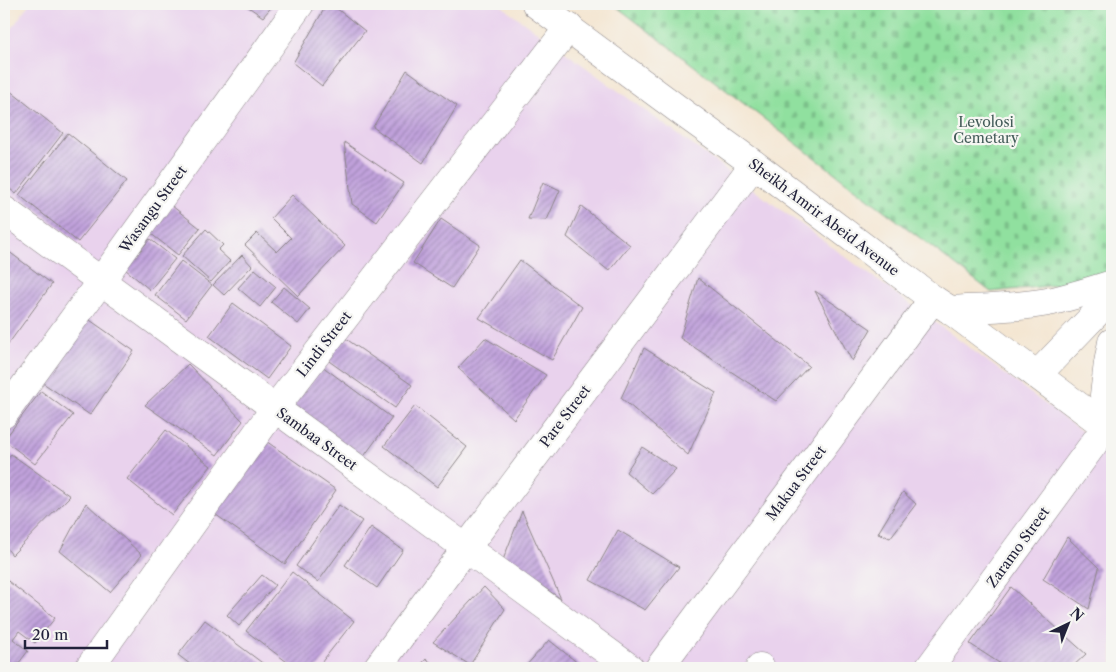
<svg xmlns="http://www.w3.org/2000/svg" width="1116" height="672" viewBox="0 0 1116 672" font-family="'Libre Caslon Text',serif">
<defs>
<pattern id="cemetery-stones" width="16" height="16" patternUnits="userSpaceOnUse" patternTransform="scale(1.25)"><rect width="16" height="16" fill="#90e09f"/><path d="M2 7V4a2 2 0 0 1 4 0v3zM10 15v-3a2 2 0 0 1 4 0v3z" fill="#7cc08a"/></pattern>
<pattern id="building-hatch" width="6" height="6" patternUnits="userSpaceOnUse" patternTransform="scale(1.25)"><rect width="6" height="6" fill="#c1a2dc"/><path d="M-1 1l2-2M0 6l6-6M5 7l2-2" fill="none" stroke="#9c84b4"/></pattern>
</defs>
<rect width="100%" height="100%" fill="#f6f6f2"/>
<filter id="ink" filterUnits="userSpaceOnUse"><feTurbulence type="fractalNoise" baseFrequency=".02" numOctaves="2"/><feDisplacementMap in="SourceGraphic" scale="10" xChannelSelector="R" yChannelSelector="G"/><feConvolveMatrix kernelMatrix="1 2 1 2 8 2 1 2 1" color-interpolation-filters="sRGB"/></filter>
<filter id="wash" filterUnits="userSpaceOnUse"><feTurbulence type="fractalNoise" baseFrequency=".0096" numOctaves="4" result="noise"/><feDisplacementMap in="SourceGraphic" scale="20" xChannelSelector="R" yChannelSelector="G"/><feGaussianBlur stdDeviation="1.12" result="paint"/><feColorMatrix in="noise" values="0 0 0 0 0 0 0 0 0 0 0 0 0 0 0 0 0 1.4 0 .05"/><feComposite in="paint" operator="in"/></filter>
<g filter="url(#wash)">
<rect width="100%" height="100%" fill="#f4e6d2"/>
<polygon fill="#e9d2ed" points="29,4 499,4 932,320 1112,454 1112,668 4,668 4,40"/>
<polygon fill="url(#cemetery-stones)" stroke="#59816d" points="613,4 1112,4 1112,279 991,292"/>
<g id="blocks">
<g fill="url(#building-hatch)">
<polygon points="244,4 274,4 263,17"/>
<polygon points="327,4 331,4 365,31 322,86 293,63"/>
<polygon points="407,70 457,106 423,163 373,127"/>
<polygon points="4,86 63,133 16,194 4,184"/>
<polygon points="68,133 127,181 78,242 19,195"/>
<polygon points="344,142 404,183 377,222 352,204"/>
<polygon points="543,182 560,190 547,220 528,219"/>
<polygon points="292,195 345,246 298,296 245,245 257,233 277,252 291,238 271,218"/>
<polygon points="172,206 200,228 178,255 150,233"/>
<polygon points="581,206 630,245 609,271 567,237"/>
<polygon points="441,219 480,245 452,288 413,263"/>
<polygon points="206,229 223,245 218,250 230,261 211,282 182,256"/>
<polygon points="150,239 175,259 150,290 125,269"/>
<polygon points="4,248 52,284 4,350"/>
<polygon points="242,255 252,266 224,295 213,285"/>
<polygon points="520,260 582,307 552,360 479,318"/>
<polygon points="181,261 212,285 186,319 155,295"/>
<polygon points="255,269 276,287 260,307 238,288"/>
<polygon points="698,278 809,366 776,401 680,338"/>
<polygon points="284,287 310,309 298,324 271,302"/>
<polygon points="815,291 871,329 852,361"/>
<polygon points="233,303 291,346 267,379 209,336"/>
<polygon points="87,318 134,351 90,415 43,383"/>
<polygon points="342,336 412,385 395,408 326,359"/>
<polygon points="485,338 546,375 514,419 458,368"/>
<polygon points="644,348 716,393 688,455 621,398"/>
<polygon points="188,364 243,421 217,455 145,405"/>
<polygon points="322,366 392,418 362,459 292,407"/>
<polygon points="41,391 73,415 35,464 4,440"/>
<polygon points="415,406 467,447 437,487 384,446"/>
<polygon points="166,430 211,466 172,515 127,479"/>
<polygon points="263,439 336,490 285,564 212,512"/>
<polygon points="642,447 676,469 652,494 626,472"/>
<polygon points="11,454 70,496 12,555 4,545 4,463"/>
<polygon points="903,492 916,504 890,538 878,533"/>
<polygon points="86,503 142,555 110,592 60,551"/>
<polygon points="339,505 362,521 318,582 296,566"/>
<polygon points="522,511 561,599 503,560"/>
<polygon points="371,527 403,550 377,588 345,565"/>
<polygon points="618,530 679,567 645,610 590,580"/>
<polygon points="1067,537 1099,568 1089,609 1043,579"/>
<polygon points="292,572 354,621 317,668 295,668 246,631"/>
<polygon points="262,575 275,585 239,626 227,615"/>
<polygon points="4,578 55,618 35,643 19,631 13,639 28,651 15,668 4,668"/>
<polygon points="484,587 505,609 470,665 433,642"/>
<polygon points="1011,587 1086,654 1071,668 1007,668 970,644"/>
<polygon points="205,620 269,668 195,668 178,655"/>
<polygon points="549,640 584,668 524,668"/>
<polygon points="426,659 439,668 418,668"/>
</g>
</g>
</g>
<g filter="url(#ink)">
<use href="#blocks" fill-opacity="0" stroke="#8b8486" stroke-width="1"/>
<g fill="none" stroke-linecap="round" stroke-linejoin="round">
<g stroke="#8b8486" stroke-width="29">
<g id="minor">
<polyline points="536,4 686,115 754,164 933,299 950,310 1112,431"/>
<polyline points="4,210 630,668"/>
<path d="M950,310C984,308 1019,308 1053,301C1073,296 1093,290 1112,284"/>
<polyline points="1037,375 1112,297"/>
<polyline points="4,414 101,281 300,4"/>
<polyline points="760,667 761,668"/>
<polyline points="89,668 275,408 569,27"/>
<polyline points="377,668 466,548 754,164"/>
<polyline points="659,668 933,299"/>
<polyline points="929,668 1106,427 1104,395 1108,363 1112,342"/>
</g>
</g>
<use href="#minor" stroke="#fff" stroke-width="28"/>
</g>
</g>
<g text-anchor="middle" stroke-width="4.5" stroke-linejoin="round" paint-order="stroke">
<g font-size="14" fill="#435b59" stroke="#f6f6f2">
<text x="986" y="127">Levolosi<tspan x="986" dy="16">Cemetary</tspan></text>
</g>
<g font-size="14" fill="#22223b" stroke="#f6f6f2">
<text transform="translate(153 209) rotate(-54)" y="5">Wasangu Street</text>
<text transform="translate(824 217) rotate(37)" y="5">Sheikh Amrir Abeid Avenue</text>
<text transform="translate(324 344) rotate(-52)" y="5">Lindi Street</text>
<text transform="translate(565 416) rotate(-53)" y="5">Pare Street</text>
<text transform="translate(317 439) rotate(36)" y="5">Sambaa Street</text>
<text transform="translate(796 483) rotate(-53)" y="5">Makua Street</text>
<text transform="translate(1018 547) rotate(-54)" y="5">Zaramo Street</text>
</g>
</g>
<rect width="1116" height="672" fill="none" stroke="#f6f6f2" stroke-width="20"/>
<g transform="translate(1068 624) rotate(43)" stroke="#f6f6f2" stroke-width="4" paint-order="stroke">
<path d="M0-4L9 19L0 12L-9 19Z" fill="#22223b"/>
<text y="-8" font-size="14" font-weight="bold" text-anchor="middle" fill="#22223b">N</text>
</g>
<path d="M25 640v8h82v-8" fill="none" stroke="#22223b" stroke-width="2.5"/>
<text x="32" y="640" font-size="15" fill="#22223b" stroke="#f6f6f2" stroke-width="4" paint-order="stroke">20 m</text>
</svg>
